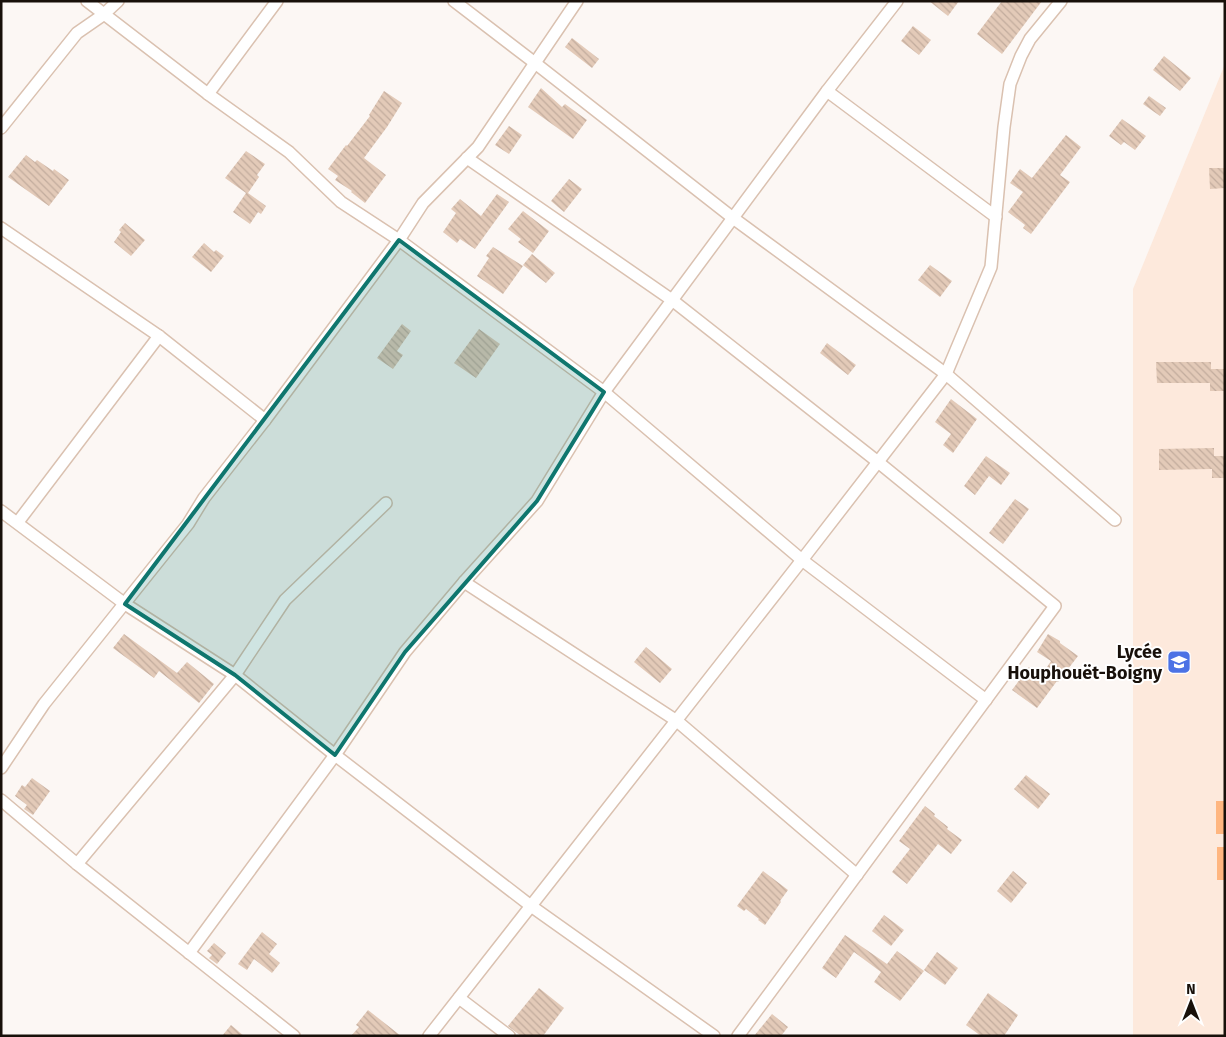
<svg xmlns="http://www.w3.org/2000/svg" width="1226" height="1037" viewBox="0 0 1226 1037" font-family="'Fira Sans',sans-serif">
<defs>
<pattern id="building-back-hatch" width="6" height="6" patternUnits="userSpaceOnUse" patternTransform="scale(1.25)"><rect width="6" height="6" fill="#e3cab8"/><path d="M-1 5l2 2M0 0l6 6M5-1l2 2" fill="none" stroke="#c2ac9d"/></pattern>
</defs>
<rect width="100%" height="100%" fill="#fcf7f4"/>
<polygon fill="#fde9dc" points="1225,64 1225,1036 1133,1036 1133,289"/>
<g fill="#ffb680">
<rect x="1216" y="801" width="9" height="33"/>
<rect x="1217" y="847" width="8" height="33"/>
</g>
<g fill="url(#building-back-hatch)">
<polygon points="929,1 959,1 948,16"/>
<polygon points="1002,1 1042,1 1002,54 977,34"/>
<polygon points="913,26 931,40 919,55 901,41"/>
<polygon points="572,38 599,59 592,68 565,47"/>
<polygon points="1164,56 1191,78 1180,91 1153,70"/>
<polygon points="541,88 562,107 565,104 587,120 573,139 528,107"/>
<polygon points="384,91 402,103 387,127 364,158 386,175 365,203 351,192 352,191 335,180 338,176 328,169 346,145 347,146 370,116 369,115"/>
<polygon points="1149,96 1166,108 1160,116 1143,104"/>
<polygon points="1122,119 1146,136 1135,150 1124,142 1121,145 1109,136"/>
<polygon points="509,126 522,135 509,154 495,145"/>
<polygon points="1066,135 1081,147 1060,175 1070,182 1031,234 1023,228 1025,225 1008,212 1023,192 1010,183 1020,169 1032,178"/>
<polygon points="246,151 265,164 257,175 259,177 248,193 266,206 261,214 258,212 250,224 233,212 246,193 225,178"/>
<polygon points="26,155 35,162 37,160 53,171 54,169 69,180 49,206 8,177"/>
<polygon points="1209,168 1225,168 1225,188 1210,189"/>
<polygon points="569,179 582,189 564,212 551,201"/>
<polygon points="497,194 509,202 475,249 460,239 457,243 443,232 456,213 451,209 460,199 481,216"/>
<polygon points="523,211 549,231 533,253 518,242 521,239 508,229"/>
<polygon points="125,223 145,240 131,256 114,242 121,232 119,230"/>
<polygon points="204,243 214,252 216,250 224,256 211,272 192,257"/>
<polygon points="493,247 523,266 503,294 477,276 489,258 486,256"/>
<polygon points="532,254 555,273 546,283 523,265"/>
<polygon points="930,265 952,281 940,297 918,280"/>
<polygon points="402,324 411,331 397,351 403,355 393,369 377,358"/>
<polygon points="479,329 500,344 476,378 454,363"/>
<polygon points="827,343 856,365 848,375 820,353"/>
<polygon points="1156,362 1211,362 1211,369 1225,369 1225,391 1210,391 1210,383 1157,383"/>
<polygon points="951,399 977,419 953,453 943,445 951,434 935,422"/>
<polygon points="1214,448 1214,456 1225,456 1225,478 1212,478 1212,469 1159,470 1159,449"/>
<polygon points="986,456 1010,473 1001,485 989,476 975,495 964,486"/>
<polygon points="1015,499 1029,509 1003,544 989,533"/>
<polygon points="124,634 177,673 187,662 214,684 199,703 159,671 154,678 113,648"/>
<polygon points="1048,634 1060,641 1060,643 1078,656 1058,682 1057,681 1037,708 1012,690 1029,667 1041,676 1051,661 1037,652"/>
<polygon points="646,647 672,669 660,683 634,662"/>
<polygon points="1026,775 1050,794 1038,809 1014,789"/>
<polygon points="32,778 50,791 33,815 24,809 27,805 15,796 22,785 25,787"/>
<polygon points="925,806 935,814 934,816 948,827 947,829 962,840 951,854 938,844 907,884 892,872 910,849 899,841"/>
<polygon points="763,871 788,890 780,901 781,902 765,925 758,920 759,919 746,909 744,911 737,906"/>
<polygon points="1013,871 1027,883 1011,903 997,891"/>
<polygon points="884,915 904,930 891,946 872,931"/>
<polygon points="262,932 277,944 269,954 280,963 272,973 254,959 247,970 238,964"/>
<polygon points="845,935 887,964 897,951 924,971 900,1001 874,982 881,972 854,952 836,978 822,968"/>
<polygon points="214,943 226,953 217,964 209,958 212,955 207,951"/>
<polygon points="937,952 958,968 945,985 924,970"/>
<polygon points="539,988 564,1008 543,1036 521,1036 508,1026"/>
<polygon points="988,993 1018,1015 1004,1036 981,1036 966,1025"/>
<polygon points="368,1010 401,1036 351,1036 359,1027 356,1025"/>
<polygon points="772,1014 788,1027 781,1036 754,1036"/>
<polygon points="231,1025 244,1036 222,1036"/>
</g>
<g fill="none" stroke-linecap="round" stroke-linejoin="round">
<g stroke="#dac1b0" stroke-width="14">
<g id="minor">
<polyline points="87,1 208,94 289,152 341,202 399,240 604,392 802,560 986,700"/>
<polyline points="454,1 535,63 733,218 946,374 1115,520"/>
<polyline points="827,91 996,217"/>
<polyline points="208,94 277,1"/>
<polyline points="1,128 77,33 103,15 118,1"/>
<polyline points="467,158 672,300 878,462 1055,606 738,1036"/>
<polyline points="1,228 159,336 265,420"/>
<polyline points="1,511 125,604 235,675 335,755 531,906 714,1036"/>
<polyline points="18,522 159,336"/>
<polyline points="464,582 677,721 857,875"/>
<polyline points="1,768 44,704 188,524 204,498 265,420 399,240 423,203 478,147 577,1"/>
<polyline points="1,800 77,864 294,1036"/>
<polyline points="77,864 235,675 285,600 386,503"/>
<polyline points="189,953 335,755 405,652 464,582 537,501 604,392 827,91 897,1"/>
<polyline points="459,998 509,1036"/>
<polyline points="429,1036 802,560 946,374 991,267 1004,127 1010,84 1021,56 1030,39 1061,1"/>
</g>
</g>
<use href="#minor" stroke="#fff" stroke-width="11"/>
</g>
<path fill="#0f766e" fill-opacity="0.2" stroke="#0f766e" stroke-width="4" stroke-linejoin="round" d="M399,240L604,392L537,501L405,652L335,755L235,675L125,604Z"/>
<defs>
<g id="school-square" transform="scale(1.25)"><rect x="-9" y="-9" width="18" height="18" rx="4" fill="#4c72e5" stroke="#fff"/><path d="M0-5L7-2L0 1L-7-2ZM-4 1L0 2.5L4 1V4Q0 6-4 4Z" fill="#fff"/></g>
</defs>
<g fill-rule="evenodd">
<use href="#school-square" x="1179" y="662"/>
</g>
<g text-anchor="middle" stroke-width="4" stroke-linejoin="round" paint-order="stroke">
<g font-size="18" font-weight="bold" fill="#18100a" stroke="#fff" text-anchor="end">
<text x="1162" y="658">Lycée<tspan x="1162" dy="21">Houphouët-Boigny</tspan></text>
</g>
</g>
<rect width="1226" height="1037" fill="none" stroke="#18100a" stroke-width="5"/>
<g transform="translate(1191 1002)" stroke="#ffffff" stroke-width="4" paint-order="stroke">
<path d="M0-4L9 19L0 12L-9 19Z" fill="#18100a"/>
<text y="-8" font-size="14" font-weight="bold" text-anchor="middle" fill="#18100a">N</text>
</g>
</svg>
